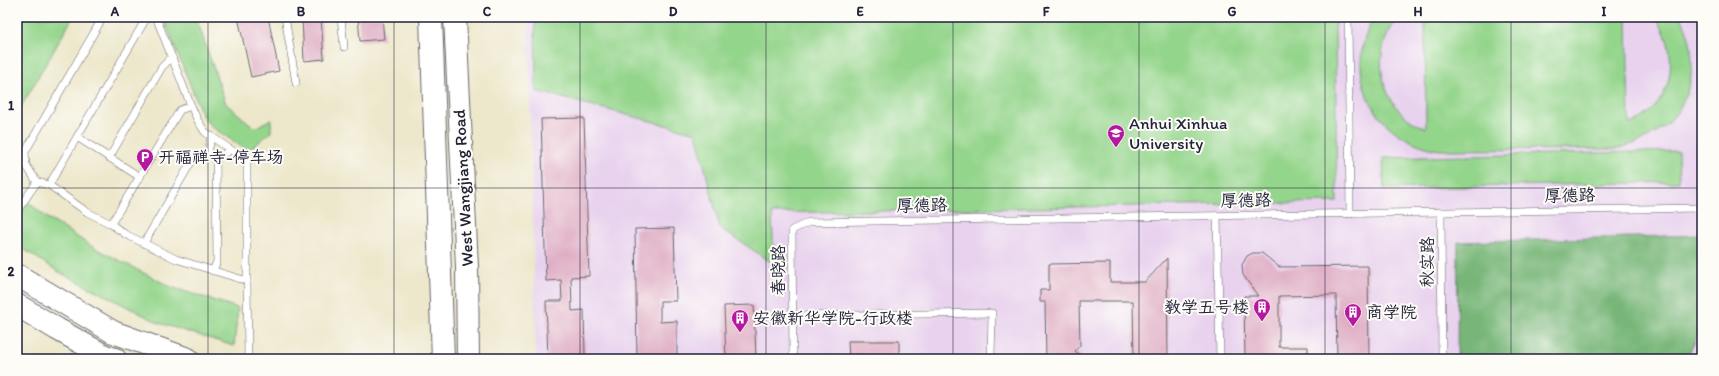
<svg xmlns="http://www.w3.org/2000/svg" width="1719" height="376" viewBox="0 0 1719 376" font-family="Itim,'LXGW WenKai TC',sans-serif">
<rect width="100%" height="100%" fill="#fdfcf7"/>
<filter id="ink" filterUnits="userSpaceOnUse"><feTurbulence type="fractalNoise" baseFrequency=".025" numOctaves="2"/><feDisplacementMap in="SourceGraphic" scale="8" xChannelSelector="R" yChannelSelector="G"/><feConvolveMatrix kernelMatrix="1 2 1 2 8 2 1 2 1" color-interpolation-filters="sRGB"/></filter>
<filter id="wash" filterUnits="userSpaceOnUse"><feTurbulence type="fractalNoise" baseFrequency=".012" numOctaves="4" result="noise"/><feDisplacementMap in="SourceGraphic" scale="16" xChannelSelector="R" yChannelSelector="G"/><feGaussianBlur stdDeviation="0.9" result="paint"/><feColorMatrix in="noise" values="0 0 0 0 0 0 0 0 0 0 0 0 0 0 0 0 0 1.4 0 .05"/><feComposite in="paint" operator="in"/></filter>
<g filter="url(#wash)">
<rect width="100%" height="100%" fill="#ede7cb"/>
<polygon fill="#e8d2ee" points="528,17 1702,17 1702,359 536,359"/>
<g fill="#94d58c" stroke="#5b7c64">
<polygon points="17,17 73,17 17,114"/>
<polygon points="163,17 196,17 226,104 255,128 271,119 271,132 248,151 212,127 203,117"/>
<polygon points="535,17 1335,17 1337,202 772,213 774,264 720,228 696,133 536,91"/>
<path d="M1374,17H1400C1366,51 1381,113 1426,128L1425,17H1627L1629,124C1674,109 1682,51 1655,17H1681C1701,56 1694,107 1656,133C1644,141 1630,145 1616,149L1439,150C1374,139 1341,75 1374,17Z"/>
<polygon points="1678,151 1679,182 1384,189 1383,158"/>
<polygon points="17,193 46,217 91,246 171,287 238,308 234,346 159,323 59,272 17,245"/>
</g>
<polygon fill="#77b678" stroke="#4c6c5a" points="1702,235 1702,310 1697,337 1687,359 1457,359 1458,242"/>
<g id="blocks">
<g fill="#dfadc5">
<polygon points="238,17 268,17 279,71 251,77"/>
<polygon points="302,17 321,17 324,59 304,61"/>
<polygon points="358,17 382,17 384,39 360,41"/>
<polygon points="584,118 589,276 571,277 572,311 584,310 585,359 548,359 546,301 562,301 561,280 546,281 541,119"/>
<polygon points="674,228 676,301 660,301 660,322 677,321 677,359 637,359 635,229"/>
<polygon points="1253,253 1262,253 1279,267 1368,266 1369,359 1337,359 1336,295 1279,296 1279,347 1308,347 1308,359 1245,359 1244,296 1258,296 1243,275 1242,265 1247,256"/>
<polygon points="1167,258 1168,359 1134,359 1133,301 1079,301 1080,345 1075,351 1084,359 1046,359 1045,302 1040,302 1040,290 1049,290 1049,264 1110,263 1110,282 1145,282"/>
<polygon points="754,305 756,359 726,359 724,306"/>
<polygon points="848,341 899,341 899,359 849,359"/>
</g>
</g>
</g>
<g filter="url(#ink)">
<use href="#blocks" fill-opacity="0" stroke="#69676d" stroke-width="1"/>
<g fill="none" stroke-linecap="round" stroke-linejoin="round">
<g stroke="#69676d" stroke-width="8">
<g id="lane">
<polyline points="156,17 191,106 198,121 205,132 247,161 247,281"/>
<polyline points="285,17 296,83"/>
<polyline points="341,17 344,47"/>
<polyline points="1348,17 1350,214"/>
<polyline points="211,136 208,155 216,158 217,261 213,271"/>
<polyline points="77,137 140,177"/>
<polyline points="109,158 162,67 172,57"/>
<polyline points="216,158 231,150"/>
<polyline points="37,182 26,165 25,152 103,17"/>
<polyline points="49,185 147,17"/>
<polyline points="17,211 37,182 49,185 87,212 111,224 125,234 176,259 247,281 248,359"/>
<polyline points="1441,212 1442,359"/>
<polyline points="1217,216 1220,359"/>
<polyline points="111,224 180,110 191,106"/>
<polyline points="144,243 193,159 208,155"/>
<polyline points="793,316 992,313 991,359"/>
<polyline points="793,359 792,230 809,222 1702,208"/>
</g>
</g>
<g stroke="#69676d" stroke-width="24">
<g id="primary">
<polyline points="431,17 443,359"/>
<polyline points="455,17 467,267 468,359"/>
<polyline points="17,275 113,332 188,359"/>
<polyline points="17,305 57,329 105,356 115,359"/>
</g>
</g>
<polyline stroke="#69676d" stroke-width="2" stroke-dasharray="3 3" stroke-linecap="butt" points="1697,359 1702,349"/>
<use href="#lane" stroke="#fff" stroke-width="7"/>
<use href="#primary" stroke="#fff" stroke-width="22"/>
</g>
</g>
<path fill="none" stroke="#22223b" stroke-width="1" stroke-opacity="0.55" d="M208,17V359M394,17V359M580,17V359M766,17V359M953,17V359M1139,17V359M1325,17V359M1511,17V359M17,188H1702"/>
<defs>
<g id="university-pin" transform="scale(0.9)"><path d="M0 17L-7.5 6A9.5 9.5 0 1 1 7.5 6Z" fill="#b5179e" stroke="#fdfcf7"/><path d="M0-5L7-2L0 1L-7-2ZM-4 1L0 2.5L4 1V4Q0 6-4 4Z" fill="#fff"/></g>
<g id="parking-pin" transform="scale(0.9)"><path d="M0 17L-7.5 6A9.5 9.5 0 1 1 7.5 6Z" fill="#b5179e" stroke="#fdfcf7"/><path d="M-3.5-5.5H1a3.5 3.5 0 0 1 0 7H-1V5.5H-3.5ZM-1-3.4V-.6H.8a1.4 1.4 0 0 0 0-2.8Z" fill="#fff"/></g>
<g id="building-pin" transform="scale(0.9)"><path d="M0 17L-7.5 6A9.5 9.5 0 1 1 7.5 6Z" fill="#b5179e" stroke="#fdfcf7"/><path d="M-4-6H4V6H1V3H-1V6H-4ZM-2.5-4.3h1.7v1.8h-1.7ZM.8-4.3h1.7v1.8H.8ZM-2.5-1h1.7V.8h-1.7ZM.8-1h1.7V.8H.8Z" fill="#fff"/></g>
</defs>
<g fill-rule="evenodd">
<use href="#university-pin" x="1116" y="133"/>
<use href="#parking-pin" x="145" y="157"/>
<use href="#building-pin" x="1262" y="307"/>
<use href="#building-pin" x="1353" y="312"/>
<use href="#building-pin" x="740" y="318"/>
</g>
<g text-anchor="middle" stroke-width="4" stroke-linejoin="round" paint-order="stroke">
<g font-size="17" fill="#22223b" stroke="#fdfcf7" text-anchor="start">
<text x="1129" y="129">Anhui Xinhua<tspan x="1129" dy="20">University</tspan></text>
<text x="158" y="163">开福禅寺-停车场</text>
<text x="1249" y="313" text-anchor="end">教学五号楼</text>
<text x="1366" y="318">商学院</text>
<text x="753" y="324">安徽新华学院-行政楼</text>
</g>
<g font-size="17" fill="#22223b" stroke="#fdfcf7">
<text transform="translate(463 188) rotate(-93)" y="6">West Wangjiang Road</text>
<text transform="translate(1570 195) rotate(-1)" y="6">厚德路</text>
<text transform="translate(1246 200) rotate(-1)" y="6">厚德路</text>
<text transform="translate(922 205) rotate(-1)" y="6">厚德路</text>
<text transform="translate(1427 262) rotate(-90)" y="6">秋实路</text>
<text transform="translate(778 270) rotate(-90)" y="6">春晓路</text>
</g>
</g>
<rect width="1719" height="376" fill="none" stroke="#fdfcf7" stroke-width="44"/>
<rect x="22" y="22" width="1675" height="332" fill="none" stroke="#22223b" stroke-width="1.5"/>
<g font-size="13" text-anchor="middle" font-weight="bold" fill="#22223b">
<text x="115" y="16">A</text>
<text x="301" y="16">B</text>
<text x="487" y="16">C</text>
<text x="673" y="16">D</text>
<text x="860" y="16">E</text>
<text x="1046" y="16">F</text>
<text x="1232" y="16">G</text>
<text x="1418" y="16">H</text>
<text x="1604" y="16">I</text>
<text x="11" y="110">1</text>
<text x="11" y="276">2</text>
</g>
</svg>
